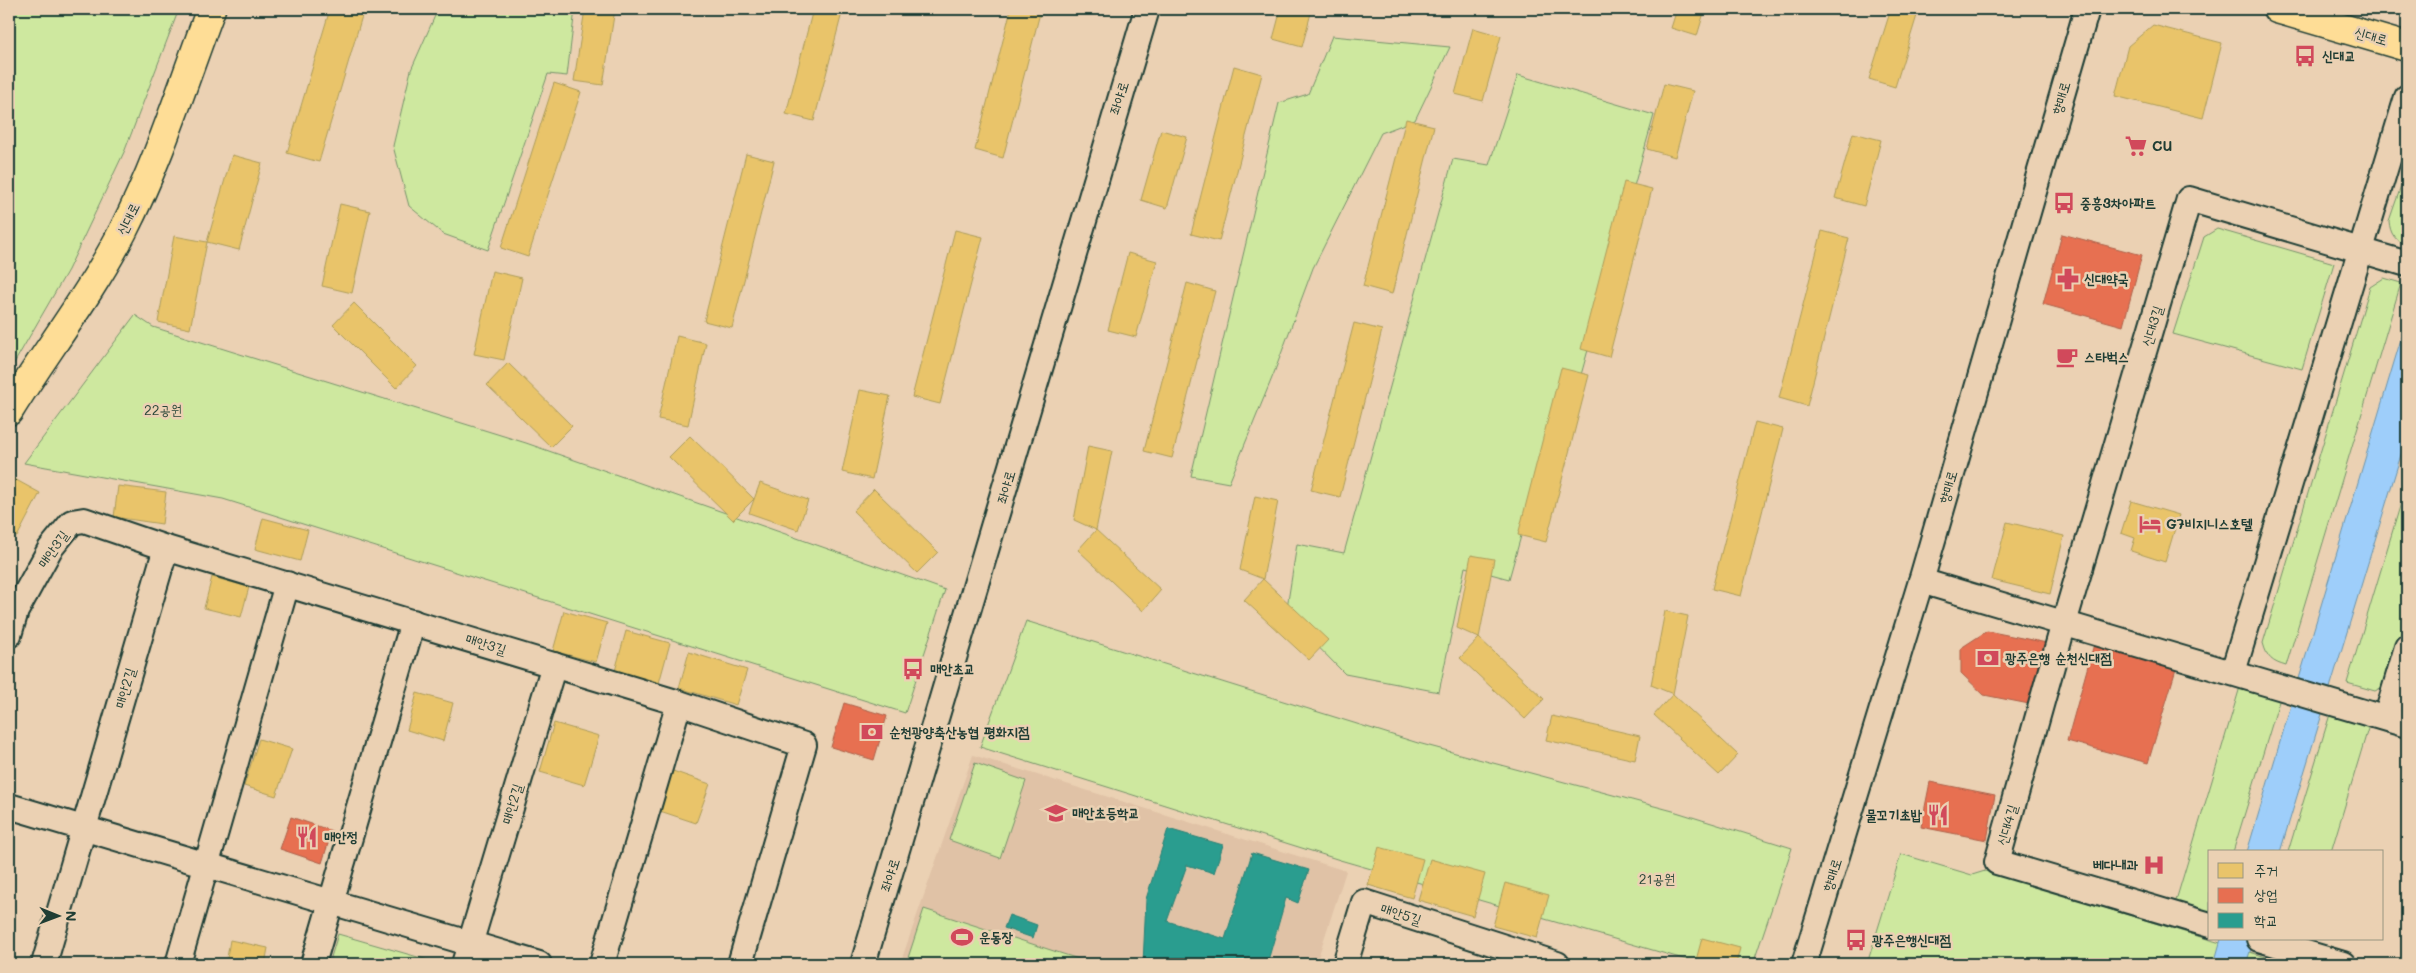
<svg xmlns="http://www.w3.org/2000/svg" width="2416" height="973" viewBox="0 0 2416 973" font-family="Mali,'Poor Story',sans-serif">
<rect width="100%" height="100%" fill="#ebd1b3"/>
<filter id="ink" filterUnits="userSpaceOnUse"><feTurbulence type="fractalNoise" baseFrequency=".02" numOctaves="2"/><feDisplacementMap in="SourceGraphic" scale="10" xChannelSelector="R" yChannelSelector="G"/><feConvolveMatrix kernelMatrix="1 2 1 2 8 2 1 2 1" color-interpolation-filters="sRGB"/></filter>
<g filter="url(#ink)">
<polygon fill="#e0c2a6" points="973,755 1346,871 1316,964 900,964"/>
<g fill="#cee89f" stroke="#76926a">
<polygon points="9,9 179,9 125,150 68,270 9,372"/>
<polygon points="438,9 575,9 567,76 548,74 488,250 443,234 409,206 393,146 411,70"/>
<polygon points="1332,36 1450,47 1415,120 1381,133 1313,268 1274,373 1229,483 1191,476 1279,103 1308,94"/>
<polygon points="1518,75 1654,115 1579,382 1566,374 1509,579 1465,567 1439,692 1345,674 1286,614 1297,544 1344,553 1453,159 1489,165"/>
<path d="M2407,169V244C2395,242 2390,233 2389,221Z"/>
<polygon points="2217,229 2334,263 2302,369 2173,334 2204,237"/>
<path d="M2384,278L2401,283L2286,666C2272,662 2267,658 2263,643L2370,287Z"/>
<polygon points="135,315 153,327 526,443 945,590 905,713 223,499 24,463"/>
<polygon points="2407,483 2407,615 2386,685 2375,691 2347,683"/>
<polygon points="1026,621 1418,743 1673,811 1792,848 1753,964 1701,964 1340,860 980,747"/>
<polygon points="2240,687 2280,698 2233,852 2210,852 2210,915 2175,904"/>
<polygon points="2331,711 2370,722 2331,852 2288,852"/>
<polygon points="975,763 1026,781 1000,858 949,840"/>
<polygon points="1901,854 1972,875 1985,871 2289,964 1867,964"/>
<polygon points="924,909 1094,964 906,964"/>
<polygon points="338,934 442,964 329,964"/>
</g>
<g fill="#9ecefa" stroke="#6b94ab">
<polygon points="2407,319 2407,435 2280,852 2247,852"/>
<polygon points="2221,939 2254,939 2246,964 2214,964"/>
</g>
<g fill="#e9c46a" stroke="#ac9c5a">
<polygon points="330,9 364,9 319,162 287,153"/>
<polygon points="585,9 615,9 603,85 574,81"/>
<polygon points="813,9 843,9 814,121 786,114"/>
<polygon points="1011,9 1041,9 1003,158 975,150"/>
<polygon points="1281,9 1312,9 1302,47 1273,39"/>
<polygon points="1677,9 1705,9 1697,36 1671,28"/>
<polygon points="1891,9 1919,9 1895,87 1869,79"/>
<polygon points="2153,25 2222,43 2203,118 2115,96 2128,46"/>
<polygon points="1473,28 1501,36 1483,101 1455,94"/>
<polygon points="1234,66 1262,74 1219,241 1191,234"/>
<polygon points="554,83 581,92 528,257 501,248"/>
<polygon points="1664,84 1693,91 1675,157 1647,149"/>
<polygon points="1406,119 1434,126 1392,294 1363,286"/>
<polygon points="1161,130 1187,137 1167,208 1141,200"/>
<polygon points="1853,133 1881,140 1864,206 1835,198"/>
<polygon points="746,154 774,161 732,328 704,321"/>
<polygon points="232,155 262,163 239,250 207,242"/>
<polygon points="1624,182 1652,189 1609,357 1581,349"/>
<polygon points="340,204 370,211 352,293 322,286"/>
<polygon points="955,230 983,237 940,404 912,397"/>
<polygon points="1822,231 1849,238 1807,406 1779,398"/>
<polygon points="174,236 207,242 190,329 158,322"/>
<polygon points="1128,253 1157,261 1136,337 1108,330"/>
<polygon points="492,271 522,278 504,360 474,354"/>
<polygon points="1187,283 1215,291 1172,458 1144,451"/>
<polygon points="354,303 417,366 396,388 333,325"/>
<polygon points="1354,323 1382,330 1340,497 1311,490"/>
<polygon points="677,336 706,343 688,425 658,419"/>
<polygon points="508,363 572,426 551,447 487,385"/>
<polygon points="1561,368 1589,375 1546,542 1518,535"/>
<polygon points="860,390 890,396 872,479 842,472"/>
<polygon points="1755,422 1783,429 1741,596 1712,589"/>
<polygon points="690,436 754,499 733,520 669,457"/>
<polygon points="1088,446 1112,451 1096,530 1074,520"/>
<polygon points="9,476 40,493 17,537 9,533"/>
<polygon points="760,483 808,500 798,530 749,513"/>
<polygon points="118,486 166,492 162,524 114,517"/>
<polygon points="874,489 938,552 917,573 853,511"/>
<polygon points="1255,496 1278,501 1263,579 1240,570"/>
<polygon points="2131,501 2179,515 2165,562 2131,551 2135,538 2121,533"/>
<polygon points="263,518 308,530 300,561 255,549"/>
<polygon points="2007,522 2064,536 2050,594 1992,580"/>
<polygon points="1096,530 1161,590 1143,611 1078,550"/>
<polygon points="1471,555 1494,559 1479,638 1457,628"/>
<polygon points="212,577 249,587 241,617 204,608"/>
<polygon points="1263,579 1328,640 1309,660 1244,600"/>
<polygon points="564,611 607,623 596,662 553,651"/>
<polygon points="1665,611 1688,616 1673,694 1651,685"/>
<polygon points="626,631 670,643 659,683 615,671"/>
<polygon points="1479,638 1544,699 1525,719 1460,658"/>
<polygon points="689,652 747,670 736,705 679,688"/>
<polygon points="417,693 453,703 443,741 407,730"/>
<polygon points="1673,694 1738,755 1719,775 1654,715"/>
<polygon points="1552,716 1640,736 1635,760 1546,740"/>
<polygon points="554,723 599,736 584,785 540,772"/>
<polygon points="259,739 292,749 276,796 244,786"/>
<polygon points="667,769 710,784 696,823 654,809"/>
<polygon points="1379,847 1423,859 1412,898 1368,885"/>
<polygon points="1430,859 1485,874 1473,916 1418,900"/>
<polygon points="1505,883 1549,895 1537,938 1493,926"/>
<polygon points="1702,938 1740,948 1736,964 1695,964"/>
<polygon points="230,940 268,948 265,964 226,964"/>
</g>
<g fill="#e76f51" stroke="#ab6048">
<polygon points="2062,234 2142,255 2123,326 2043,304"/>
<polygon points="1987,631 2047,643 2034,705 1984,695 1961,673 1961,648"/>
<polygon points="2094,644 2176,669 2148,763 2067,741"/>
<polygon points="844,703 887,716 874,760 831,747"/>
<polygon points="1930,782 1995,795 1987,840 1921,827"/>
<polygon points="291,817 332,831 322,863 280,849"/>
</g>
<g fill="#2a9d8f" stroke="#278074">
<polygon points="1168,829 1223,845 1214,873 1187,865 1167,921 1225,939 1252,853 1309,870 1298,903 1286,898 1267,964 1143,964 1146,899"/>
<polygon points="1009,915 1037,925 1033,938 1004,928"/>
</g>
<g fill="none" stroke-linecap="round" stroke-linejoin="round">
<g stroke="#1f3d34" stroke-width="28">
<g id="minor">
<polyline points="1921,581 2407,725"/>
<polyline points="9,635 16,611 50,549 72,522 84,520 166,548 679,703 804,745 740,964"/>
<polyline points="2233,672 2407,97"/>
<polyline points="2386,718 2407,647"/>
<polyline points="9,806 539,964"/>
<polyline points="2210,925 1997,862 2064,623 2189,199 2407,264"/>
<polyline points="2259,939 2343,964"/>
<polyline points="44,964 166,548"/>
<polyline points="178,964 287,584"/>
<polyline points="313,964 413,622"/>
<polyline points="464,964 554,665"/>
<polyline points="602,964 679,703"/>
<polyline points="863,964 1147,9"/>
<polyline points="1345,964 1364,902 1557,964"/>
<polyline points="1804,964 1921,581 2087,9"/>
</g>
</g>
<g stroke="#1f3d34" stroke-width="31">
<g id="major">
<polyline points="2277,9 2407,47"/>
<path d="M9,411C46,351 90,295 123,231C159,161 183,83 211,9"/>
</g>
</g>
<use href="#minor" stroke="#ebd1b3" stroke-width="24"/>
<use href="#major" stroke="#fedd96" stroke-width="28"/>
</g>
</g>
<defs>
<g id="bus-bare" transform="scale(1.725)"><path d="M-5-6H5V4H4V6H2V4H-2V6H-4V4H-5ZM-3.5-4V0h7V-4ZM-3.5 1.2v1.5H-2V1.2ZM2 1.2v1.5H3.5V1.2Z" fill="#d1495b" stroke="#ebd1b3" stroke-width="2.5" paint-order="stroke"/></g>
<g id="supermarket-bare" transform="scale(1.725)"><path d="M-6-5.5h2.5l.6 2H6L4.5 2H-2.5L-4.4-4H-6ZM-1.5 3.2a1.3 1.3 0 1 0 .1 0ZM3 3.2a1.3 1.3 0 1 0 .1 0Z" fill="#d1495b" stroke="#ebd1b3" stroke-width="2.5" paint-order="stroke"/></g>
<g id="pharmacy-bare" transform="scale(1.725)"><path d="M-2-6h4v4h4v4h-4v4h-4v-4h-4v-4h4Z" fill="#d1495b" stroke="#ebd1b3" stroke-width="2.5" paint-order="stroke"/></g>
<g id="cafe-bare" transform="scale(1.725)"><path d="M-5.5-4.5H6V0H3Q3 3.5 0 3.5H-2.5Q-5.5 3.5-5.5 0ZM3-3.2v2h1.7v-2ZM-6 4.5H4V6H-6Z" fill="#d1495b" stroke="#ebd1b3" stroke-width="2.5" paint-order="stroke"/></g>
<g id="hotel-bare" transform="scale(1.725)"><path d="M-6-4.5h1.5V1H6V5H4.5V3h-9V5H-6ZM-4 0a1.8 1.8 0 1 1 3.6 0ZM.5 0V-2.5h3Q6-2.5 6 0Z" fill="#d1495b" stroke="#ebd1b3" stroke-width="2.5" paint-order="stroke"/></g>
<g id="bank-bare" transform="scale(1.725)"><path d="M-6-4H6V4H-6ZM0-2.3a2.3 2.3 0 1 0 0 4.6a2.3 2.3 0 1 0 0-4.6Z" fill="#d1495b" stroke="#ebd1b3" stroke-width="2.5" paint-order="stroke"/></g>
<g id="school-bare" transform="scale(1.725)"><path d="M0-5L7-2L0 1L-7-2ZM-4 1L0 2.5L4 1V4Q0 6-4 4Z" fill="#d1495b" stroke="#ebd1b3" stroke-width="2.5" paint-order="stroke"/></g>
<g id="restaurant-bare" transform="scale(1.725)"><path d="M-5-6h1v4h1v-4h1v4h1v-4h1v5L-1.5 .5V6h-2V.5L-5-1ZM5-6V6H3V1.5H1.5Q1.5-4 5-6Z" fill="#d1495b" stroke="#ebd1b3" stroke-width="2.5" paint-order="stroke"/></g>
<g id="hospital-bare" transform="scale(1.725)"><path d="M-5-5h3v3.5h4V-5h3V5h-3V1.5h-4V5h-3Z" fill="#d1495b" stroke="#ebd1b3" stroke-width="2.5" paint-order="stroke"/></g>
<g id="stadium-bare" transform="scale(1.725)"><path d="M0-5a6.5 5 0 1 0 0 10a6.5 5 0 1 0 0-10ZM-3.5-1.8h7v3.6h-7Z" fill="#d1495b" stroke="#ebd1b3" stroke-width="2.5" paint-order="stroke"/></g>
</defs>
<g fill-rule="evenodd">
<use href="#bus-bare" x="2305" y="56"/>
<use href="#supermarket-bare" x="2136" y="146"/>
<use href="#bus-bare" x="2064" y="203"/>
<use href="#pharmacy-bare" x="2068" y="279"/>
<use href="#cafe-bare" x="2067" y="357"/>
<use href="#hotel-bare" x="2150" y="524"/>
<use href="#bank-bare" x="1988" y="658"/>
<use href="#bus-bare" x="913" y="669"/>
<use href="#bank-bare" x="872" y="732"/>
<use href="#school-bare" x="1056" y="813"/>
<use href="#restaurant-bare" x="1938" y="815"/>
<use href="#restaurant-bare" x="307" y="837"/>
<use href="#hospital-bare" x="2154" y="865"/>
<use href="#stadium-bare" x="962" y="937"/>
<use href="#bus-bare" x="1856" y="940"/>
</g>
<g text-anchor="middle" stroke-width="5" stroke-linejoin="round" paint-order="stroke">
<g font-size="14" fill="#1f3d34" stroke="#ebd1b3">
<text transform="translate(2371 36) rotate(16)" y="5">신대로</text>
<text transform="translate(1119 98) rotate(-73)" y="5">좌야로</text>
<text transform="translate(2061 98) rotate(-74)" y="5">향매로</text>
<text transform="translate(128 219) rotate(-64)" y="5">신대로</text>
<text transform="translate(2152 326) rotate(-73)" y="5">신대3길</text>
<text transform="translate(1006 487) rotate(-74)" y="5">좌야로</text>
<text transform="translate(1948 487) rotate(-74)" y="5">향매로</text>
<text transform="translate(53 549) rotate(-55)" y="5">매안3길</text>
<text transform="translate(486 644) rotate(17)" y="5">매안3길</text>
<text transform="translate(125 688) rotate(-74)" y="5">매안2길</text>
<text transform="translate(512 804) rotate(-73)" y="5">매안2길</text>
<text transform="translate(2007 825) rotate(-74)" y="5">신대4길</text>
<text transform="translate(890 875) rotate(-73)" y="5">좌야로</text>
<text transform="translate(1832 875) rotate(-73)" y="5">향매로</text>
<text transform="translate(1401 914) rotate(18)" y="5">매안5길</text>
</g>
<g font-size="14" font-weight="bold" fill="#1f3d34" stroke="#ebd1b3" text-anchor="start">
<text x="2322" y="61">신대교</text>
<text x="2152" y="151">CU</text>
<text x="2080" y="208">중흥3차아파트</text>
<text x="2084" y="284">신대약국</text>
<text x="2084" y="362">스타벅스</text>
<text x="2166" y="529">G7비지니스호텔</text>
<text x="2005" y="663">광주은행 순천신대점</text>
<text x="930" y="674">매안초교</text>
<text x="889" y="737">순천광양축산농협 평화지점</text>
<text x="1072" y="818">매안초등학교</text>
<text x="1922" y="820" text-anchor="end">물꼬기초밥</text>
<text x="324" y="842">매안정</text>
<text x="2138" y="870" text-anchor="end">베다내과</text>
<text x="979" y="942">운동장</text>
<text x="1872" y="945">광주은행신대점</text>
</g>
<g font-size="14" fill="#284639" stroke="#ebd1b3">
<text x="163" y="415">22공원</text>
<text x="1657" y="884">21공원</text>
</g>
</g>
<rect width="2416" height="973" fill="none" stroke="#ebd1b3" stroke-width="30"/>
<rect x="15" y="15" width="2386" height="943" fill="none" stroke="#1f3d34" stroke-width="2" filter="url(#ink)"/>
<rect x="2208" y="850" width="175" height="90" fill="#ebd1b3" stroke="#999680"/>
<rect x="2218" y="863" width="25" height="15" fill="#e9c46a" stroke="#999680"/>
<text x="2254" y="876" font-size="15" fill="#1f3d34">주거</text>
<rect x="2218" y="888" width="25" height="15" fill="#e76f51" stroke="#999680"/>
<text x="2254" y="900" font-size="15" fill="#1f3d34">상업</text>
<rect x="2218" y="913" width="25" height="15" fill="#2a9d8f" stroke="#999680"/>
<text x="2254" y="926" font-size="15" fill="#1f3d34">학교</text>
<g transform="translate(58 916) rotate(91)" stroke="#ebd1b3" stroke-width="4" paint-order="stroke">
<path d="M0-4L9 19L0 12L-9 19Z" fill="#1f3d34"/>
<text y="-8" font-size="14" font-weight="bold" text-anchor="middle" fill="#1f3d34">N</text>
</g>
</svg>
